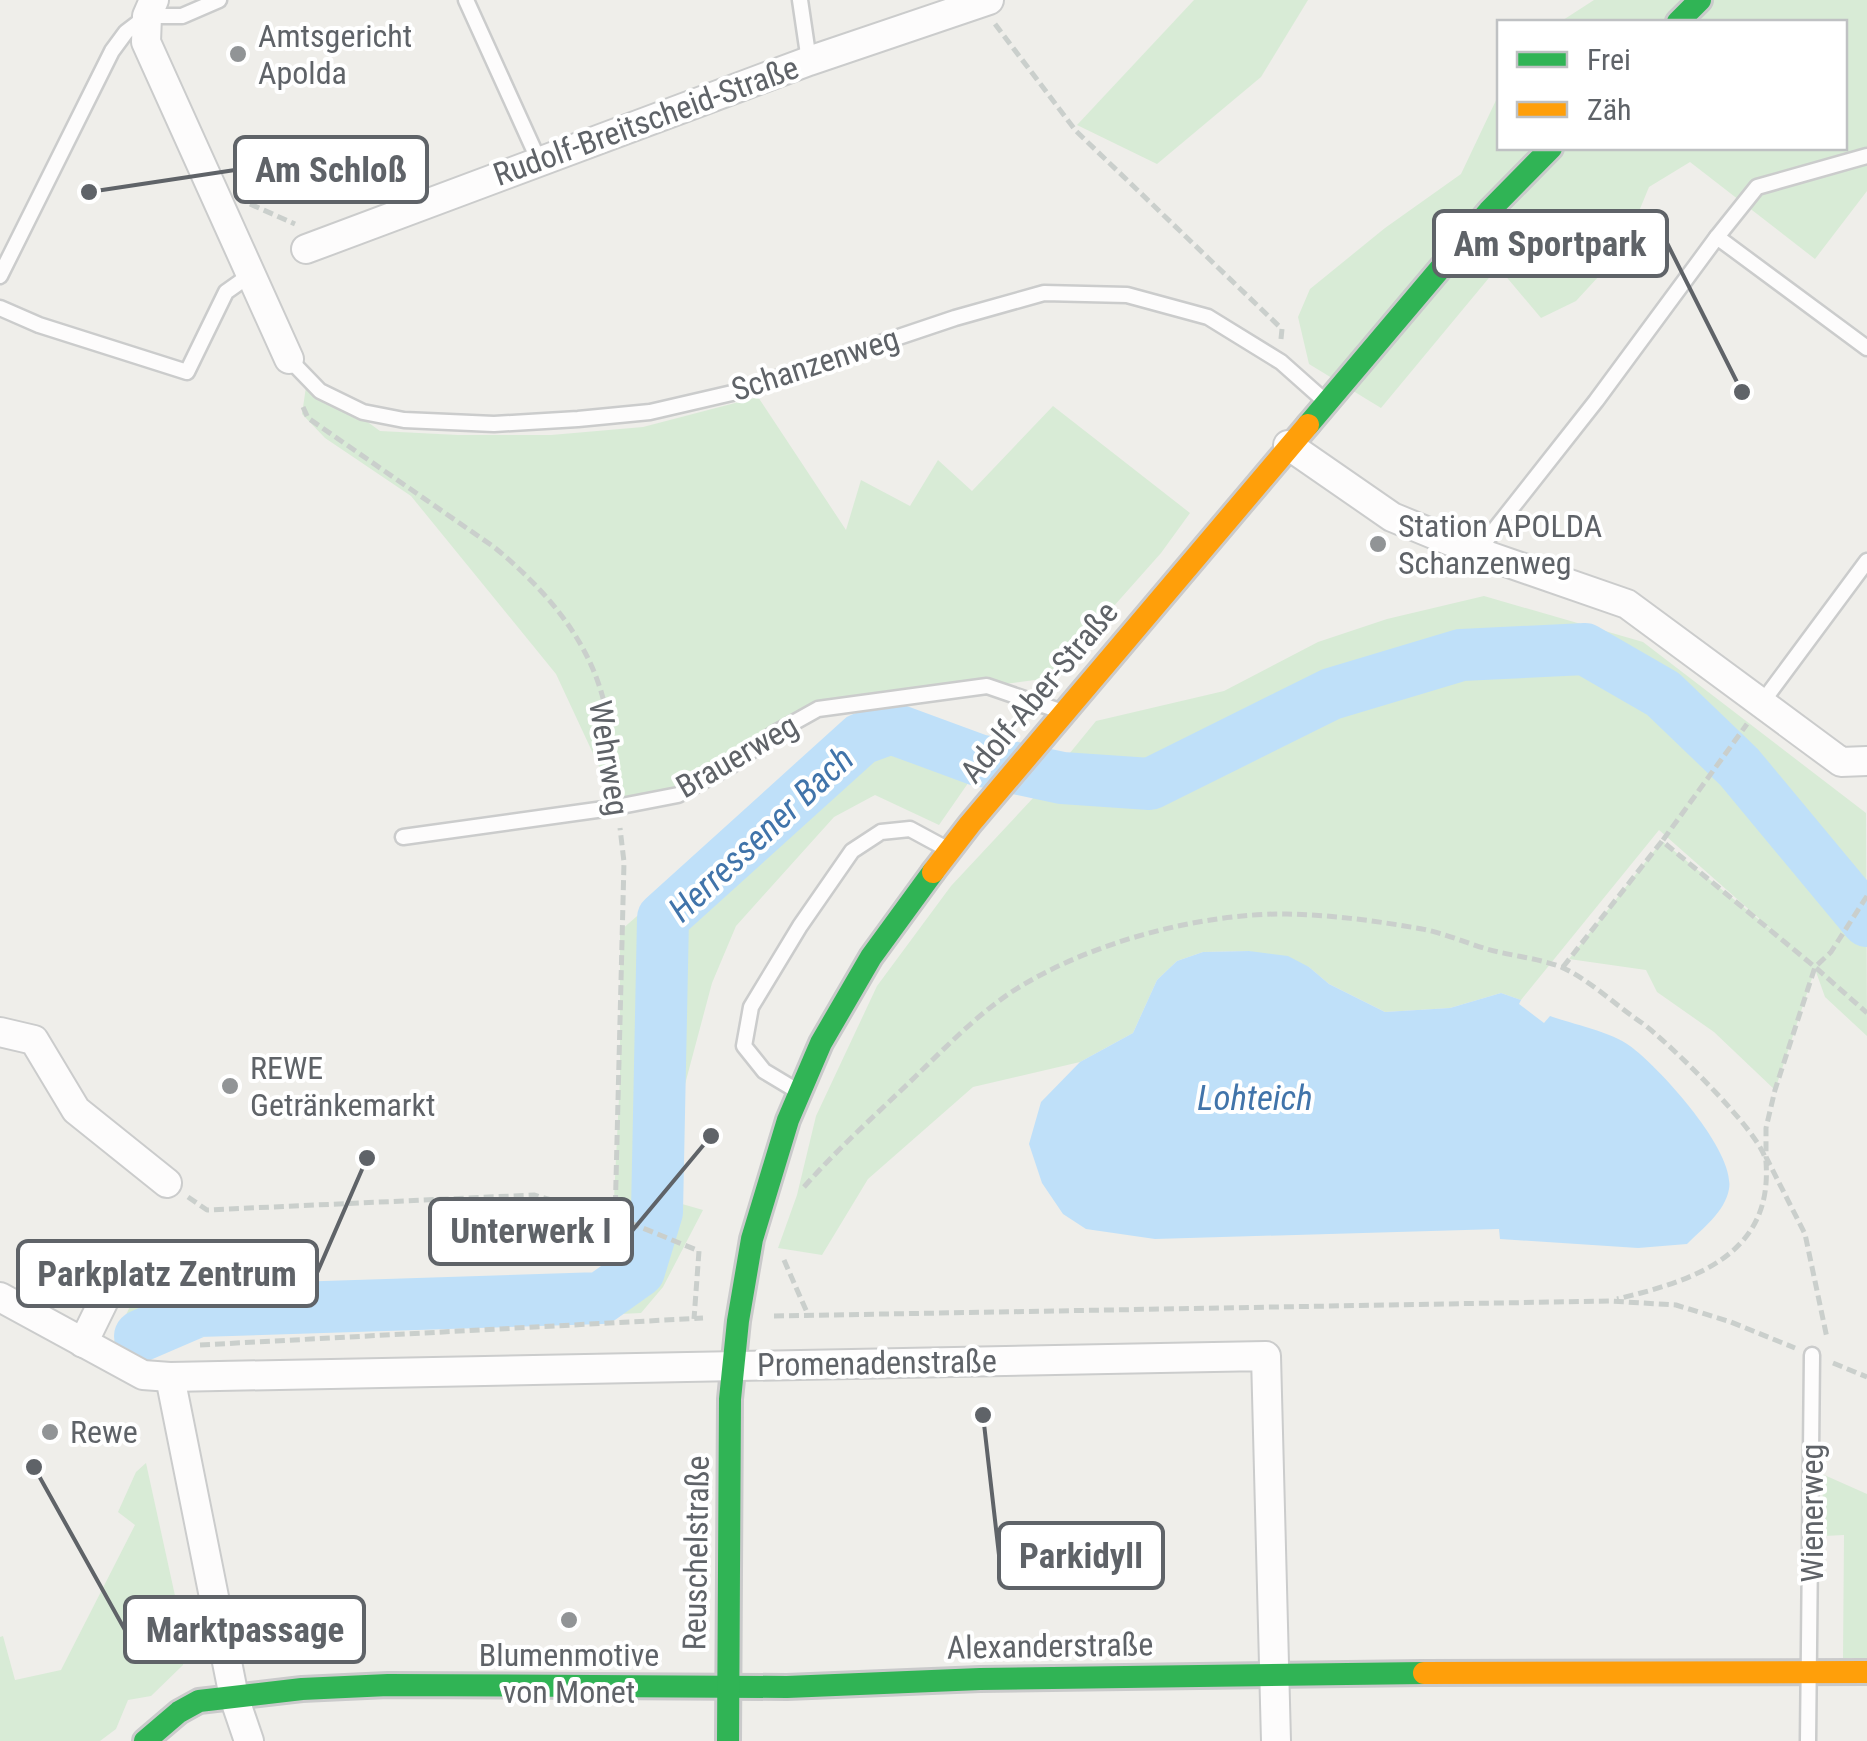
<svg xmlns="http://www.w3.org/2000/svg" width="1867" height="1741" viewBox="0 0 1867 1741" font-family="'Roboto Condensed',sans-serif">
<rect width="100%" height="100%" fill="#efeeea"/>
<g fill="#d8ebd6">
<polygon points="1194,0 1308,0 1261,77 1157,164 1077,125"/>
<polygon points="1594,0 1867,0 1867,191 1815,259 1690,162 1649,187 1623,250 1576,301 1541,318 1498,267 1381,408 1309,364 1298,317 1310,289 1385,228 1461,174 1499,94 1500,148 1844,148 1844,22 1560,22"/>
<polygon points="306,387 358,415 380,431 458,435 551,435 643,427 758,397 846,530 861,480 910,506 938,460 972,491 1053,406 1190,513 1161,553 1050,678 818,709 678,795 617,805 556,674 411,496 325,438 302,414"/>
<polygon points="1484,596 1643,642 1866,813 1867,1036 1825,997 1815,969 1775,1090 1714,1032 1657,992 1646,970 1569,959 1662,841 1779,936 1659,830 1521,1000 1501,993 1450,1008 1385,1012 1329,984 1309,967 1248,951 1203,952 1177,961 1157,980 1133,1033 1080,1062 973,1087 868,1179 822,1255 778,1248 797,1195 816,1116 877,986 951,886 1034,797 1096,721 1224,691 1318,642 1387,619"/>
<polygon points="901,719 998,740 939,825 875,795 834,817 736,926 712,983 680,1103 675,1202 703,1210 663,1287 641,1313 186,1335 164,1343 144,1344 144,1339 201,1315 609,1301 620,1077 620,931 856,724"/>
<polygon points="132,1302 147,1311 191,1311 138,1334 137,1352 130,1352 114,1341"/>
<polygon points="146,1463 186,1646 183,1665 151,1696 128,1700 116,1729 100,1741 0,1741 0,1637 3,1636 15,1680 61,1670 135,1525 118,1512 136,1472"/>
<polygon points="1822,1474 1867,1494 1867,1658 1843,1658 1844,1535 1824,1536"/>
</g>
<path fill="#bfe0f9" d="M1249,951L1288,956L1309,967L1329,984L1385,1012L1450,1008L1501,993L1521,1000L1519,1004L1544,1023L1550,1016C1572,1024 1612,1032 1630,1046C1659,1067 1736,1151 1729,1189C1725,1212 1702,1229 1687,1244L1638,1248L1500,1239L1499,1229L1155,1239L1086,1229L1063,1214L1042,1183L1029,1144L1041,1102L1080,1062L1133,1033L1157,980L1177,961L1203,952Z"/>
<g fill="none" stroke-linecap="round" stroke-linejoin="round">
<polyline stroke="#bfe0f9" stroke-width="52" points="140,1336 198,1311 601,1298 639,1271 657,1212 663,918 861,739 891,728 978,760 1062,778 1150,784 1331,694 1461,655 1585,649 1663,694 1739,767 1867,921"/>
<g stroke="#cbcccc" stroke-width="19">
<g id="lane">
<polyline points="466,0 539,161"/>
<polyline points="800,0 809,61"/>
<polyline points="1717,237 1757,187 1867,156"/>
<polyline points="0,276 112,51 126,32 147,16 182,16 219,0"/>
<polyline points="0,308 39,325 187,372 226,292 250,275"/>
<polyline points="289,359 320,391 363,412 404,420 494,424 578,419 650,412 732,393 955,318 1044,293 1127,295 1208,317 1281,362 1326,402"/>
<polyline points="1477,552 1596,401 1717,237 1867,348"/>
<polyline points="1761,704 1867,561"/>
<polyline points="403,837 611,808 678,795 732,765 775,733 818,709 987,686 1060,711"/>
<polyline points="794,1089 764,1071 744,1046 751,1007 800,926 852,851 881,832 910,829 947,849"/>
<polyline points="1808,1741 1812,1355"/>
</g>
</g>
<g stroke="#cbcccc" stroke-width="32">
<g id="street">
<polyline points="154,0 147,16 146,42 289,359"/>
<polyline points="306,249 809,61 989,0"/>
<polyline points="1288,445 1392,517 1477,552 1627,604 1841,762 1867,761"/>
<polyline points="0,1032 34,1040 76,1110 167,1183"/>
<polyline points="0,1297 143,1375 170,1377 1266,1356 1276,1741"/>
<polyline points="83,1343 111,1286"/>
<polyline points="170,1377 234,1697 249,1741"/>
</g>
</g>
<g stroke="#cacacb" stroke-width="28">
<g id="fast">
<polyline points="1678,22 1700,0"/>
<polyline points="1308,425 1489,211 1551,148"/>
<polyline points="145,1741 179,1712 199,1701 302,1689 388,1685 787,1687 980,1679 1424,1673"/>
<polyline points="728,1741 730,1399 738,1321 752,1239 788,1120 821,1043 871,957 933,872"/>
</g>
</g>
<g stroke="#cacacb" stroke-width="28">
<g id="slow">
<polyline points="933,872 970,824 1308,425"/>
<polyline points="1424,1673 1867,1672"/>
</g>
</g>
<g stroke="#cacfcc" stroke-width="5" stroke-dasharray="10 5" stroke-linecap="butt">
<polyline points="995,24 1076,131 1282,329 1281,339"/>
<polyline points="250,204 295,224"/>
<path d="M303,407L308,418L494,547C546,590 592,642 606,711C612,736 612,762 614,788"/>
<polyline points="1663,840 1747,724"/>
<polyline points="1867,896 1831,952 1815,967 1867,1013"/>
<polyline points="1563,967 1662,841 1815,967 1775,1090 1766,1128 1766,1157 1805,1234 1827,1338"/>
<path d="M804,1187C839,1147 879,1112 917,1075C947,1046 978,1014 1013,991C1088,943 1199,913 1287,914C1332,915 1378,921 1422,929C1444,933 1466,943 1487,949C1511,956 1538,958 1561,967C1587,978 1618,1007 1642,1023C1667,1041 1764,1135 1766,1162C1773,1256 1692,1281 1617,1299"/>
<polyline points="188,1197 207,1210 534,1195 633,1224 699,1251 694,1319"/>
<polyline points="615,1220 624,862 620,828"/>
<polyline points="784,1260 809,1317"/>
<polyline points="774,1316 1610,1301 1676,1305 1731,1322 1795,1348"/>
<polyline points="200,1345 703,1318"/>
<polyline points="1833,1363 1867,1377"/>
</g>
<use href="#lane" stroke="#fdfcfc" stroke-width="14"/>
<use href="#street" stroke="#fdfcfc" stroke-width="28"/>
<use href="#fast" stroke="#30b455" stroke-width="22"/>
<use href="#slow" stroke="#ff9f0a" stroke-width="22"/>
</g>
<g fill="#919496" stroke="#fff" stroke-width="4">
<circle cx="238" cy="54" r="10"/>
<circle cx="1378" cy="544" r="10"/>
<circle cx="230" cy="1086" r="10"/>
<circle cx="50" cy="1432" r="10"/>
<circle cx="569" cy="1620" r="10"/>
</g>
<g text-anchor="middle" stroke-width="8" stroke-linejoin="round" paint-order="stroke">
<g font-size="32" fill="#5f6368" stroke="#fff" text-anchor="start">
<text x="258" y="47">Amtsgericht<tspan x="258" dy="37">Apolda</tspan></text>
<text x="1398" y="537">Station APOLDA<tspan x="1398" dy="37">Schanzenweg</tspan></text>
<text x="250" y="1079">REWE<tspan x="250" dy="37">Getränkemarkt</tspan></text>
<text x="70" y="1443">Rewe</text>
<text x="569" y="1666" text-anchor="middle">Blumenmotive<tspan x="569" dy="37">von Monet</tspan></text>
</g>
<g font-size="32" fill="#5f6368" stroke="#fff">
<text transform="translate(646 121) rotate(-20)" y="11">Rudolf-Breitscheid-Straße</text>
<text transform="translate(815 364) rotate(-18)" y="11">Schanzenweg</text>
<text transform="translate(1039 692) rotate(-50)" y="11">Adolf-Aber-Straße</text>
<text transform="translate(737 756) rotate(-30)" y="11">Brauerweg</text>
<text transform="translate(609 758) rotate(81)" y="11">Wehrweg</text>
<text transform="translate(877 1363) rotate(-1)" y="11">Promenadenstraße</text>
<text transform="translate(1812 1513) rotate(-90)" y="11">Wienerweg</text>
<text transform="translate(696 1553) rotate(-89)" y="11">Reuschelstraße</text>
<text transform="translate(1050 1646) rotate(-1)" y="11">Alexanderstraße</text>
</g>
<g font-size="35" font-style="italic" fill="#4174aa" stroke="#fff">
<text transform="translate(761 834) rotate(-43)" y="12">Herressener Bach</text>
<text x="1255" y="1110">Lohteich</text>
</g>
</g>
<path fill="none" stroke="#5f6368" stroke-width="4" d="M89 192L235 170M1742 392L1667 243M711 1136L632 1231M367 1158L317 1273M983 1415L999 1555M34 1467L125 1630"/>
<g fill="#5f6368" stroke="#fff" stroke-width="4">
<circle cx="89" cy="192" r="10"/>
<circle cx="1742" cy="392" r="10"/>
<circle cx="711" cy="1136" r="10"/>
<circle cx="367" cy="1158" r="10"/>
<circle cx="983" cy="1415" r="10"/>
<circle cx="34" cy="1467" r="10"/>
</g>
<g fill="#fff" stroke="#5f6368" stroke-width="4">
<rect x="235" y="137" width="192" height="65" rx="10"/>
<rect x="1434" y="211" width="233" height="65" rx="10"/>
<rect x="430" y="1199" width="202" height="65" rx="10"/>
<rect x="18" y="1241" width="299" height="65" rx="10"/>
<rect x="999" y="1523" width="164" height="65" rx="10"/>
<rect x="125" y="1597" width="239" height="65" rx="10"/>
</g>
<g font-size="35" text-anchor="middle" font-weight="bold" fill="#5f6368">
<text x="331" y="182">Am Schloß</text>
<text x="1550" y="256">Am Sportpark</text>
<text x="531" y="1243">Unterwerk I</text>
<text x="167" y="1286">Parkplatz Zentrum</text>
<text x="1081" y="1568">Parkidyll</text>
<text x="245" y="1642">Marktpassage</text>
</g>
<rect x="1497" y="20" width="350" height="130" fill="#ffffff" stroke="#bfc1c3" stroke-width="2.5"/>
<rect x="1517" y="52" width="50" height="15" fill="#30b455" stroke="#bfc1c3" stroke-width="2.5"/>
<text x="1587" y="70" font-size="30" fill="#5f6368">Frei</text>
<rect x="1517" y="102" width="50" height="15" fill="#ff9f0a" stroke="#bfc1c3" stroke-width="2.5"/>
<text x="1587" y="120" font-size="30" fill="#5f6368">Zäh</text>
</svg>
